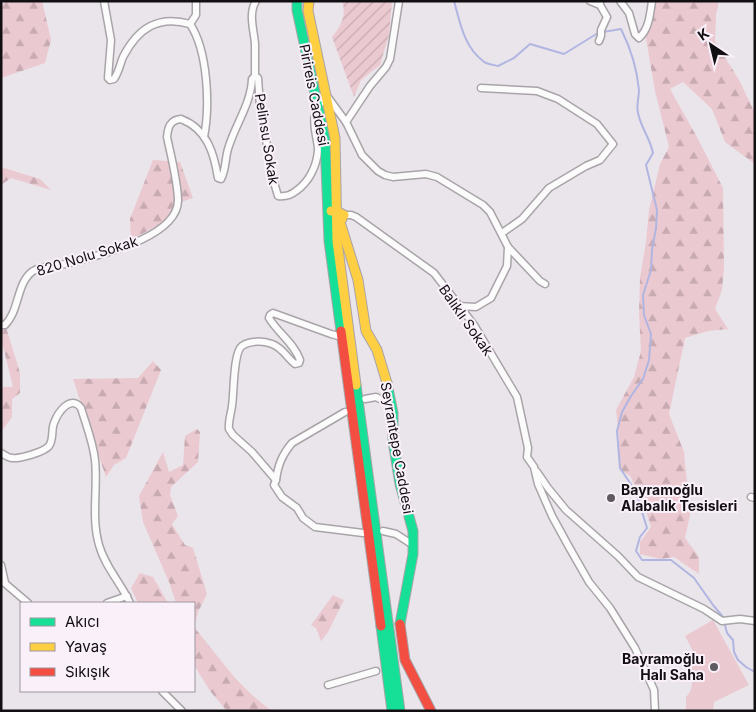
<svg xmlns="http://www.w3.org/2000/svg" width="756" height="712" viewBox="0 0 756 712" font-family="Inter,sans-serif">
<defs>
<pattern id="forest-firs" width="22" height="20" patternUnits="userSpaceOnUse" patternTransform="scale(1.25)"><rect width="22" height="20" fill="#ebc9d0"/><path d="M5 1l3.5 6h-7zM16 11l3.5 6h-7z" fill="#c8abb2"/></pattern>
<pattern id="garden-furrows" width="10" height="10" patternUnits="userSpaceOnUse" patternTransform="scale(1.25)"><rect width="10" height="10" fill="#ebc9d0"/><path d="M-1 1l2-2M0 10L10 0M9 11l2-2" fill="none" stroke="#c8abb2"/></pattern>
</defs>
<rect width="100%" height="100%" fill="#eae5eb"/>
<g fill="url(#forest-firs)">
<polygon points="7,1 42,1 51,40 45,63 1,78 1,6"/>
<polygon points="650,1 719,1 716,15 715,41 739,80 755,113 755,164 725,142 712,109 683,82 670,89 698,139 723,188 724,268 722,290 715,309 728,329 708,331 685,338 669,414 684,452 690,515 685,538 699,557 699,574 674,557 660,559 640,554 640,542 651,527 642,499 630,476 619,469 619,439 616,410 634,377 641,351 639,313 640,278 646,242 649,210 660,164 669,147 655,91 645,33"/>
<polygon points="153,160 180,162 193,198 175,204 166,221 131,240 130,219"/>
<polygon points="4,168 40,179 51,190 11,178 1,185 1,169"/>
<polygon points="1,311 20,373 20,393 12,399 12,417 1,432 1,387 13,387 1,338"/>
<polygon points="153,361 161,370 126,458 114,465 106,477 73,379 138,378"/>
<polygon points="197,429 200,432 198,462 171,487 170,495 178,516 172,524 185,545 193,548 207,594 198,612 194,626 194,603 176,603 169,582 143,522 139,496 163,452 169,472 183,465 185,436"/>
<polygon points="140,573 153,577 168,603 138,603 131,588"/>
<polygon points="333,595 344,600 328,632 321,641 316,628 311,625"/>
<polygon points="194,627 235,678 252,695 269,709 289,711 227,711 210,691 194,665"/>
</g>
<path fill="url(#garden-furrows)" d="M342,1H392L389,35L380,65L361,80L354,97L332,37C341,26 347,15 342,1Z"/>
<path fill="#ebc9d0" d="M713,620L749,685L714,702L713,711H686V697C698,686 689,667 684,654L693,651L685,636Z"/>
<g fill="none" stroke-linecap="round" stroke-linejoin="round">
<g stroke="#b1b5e1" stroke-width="2">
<path d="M454,1C460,22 464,47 483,61C486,64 493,65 498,66L514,58L530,44L564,54L598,33"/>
<path d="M603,32L621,29C630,47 637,69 639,90C639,97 636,106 638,113C641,128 650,138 653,153L646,165L657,210L656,228L652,250L651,270L643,295L644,315L651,334L649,360L643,379L631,396L622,412L617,431L620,468L636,492L647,528L640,537L636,551L642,560H671L694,578L713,605L723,617L727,633L733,640L734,652L738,660L746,667L755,672"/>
</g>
<g stroke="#a8a4a8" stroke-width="9">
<g id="street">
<path d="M104,1L111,40L108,78L110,80L114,79C119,72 120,64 123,57C138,28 158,15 190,24C208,51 210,106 204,137"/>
<polyline points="590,1 600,5 600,2"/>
<path d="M620,1L629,13L635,34L639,38C649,29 650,15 652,1"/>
<polyline points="190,24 196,15 196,1"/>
<polyline points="599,41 601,36 601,30 607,17 600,5"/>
<path d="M255,76L258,78L260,106L273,179L278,196C285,197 291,195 296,191C309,182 317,166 318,150C318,139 312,127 315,115C317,106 321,102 327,96L346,122L362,155L378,171L385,175L393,177L426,174L437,177L483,205L490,212L508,247L540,281L545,284"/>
<polyline points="481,88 537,91 558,99 597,124 613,144 600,160 586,166 549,188 522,219 502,233"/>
<polyline points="346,122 370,86 386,67 390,59 399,1"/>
<polyline points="344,215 351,215 356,217 434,273 474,325 517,397 528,448 527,457 534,467 538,484 552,516 569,547 589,582 610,608 635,648 654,690 655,711"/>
<polyline points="458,306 476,307 491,298 507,266 508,247"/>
<path d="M1,325H5C20,310 16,283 33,271C43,265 59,266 70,263C98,255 177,238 178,201C178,183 171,156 167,137C168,127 170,120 181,119C207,129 214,153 218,178L221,179C226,170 225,159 228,149C235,125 251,104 252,79L255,76C255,66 255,55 255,44C254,30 248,14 256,1"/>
<path d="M342,337L331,334L273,313L270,315L269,318C278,333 294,343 300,360L299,363L295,364C286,357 283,348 272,344C264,341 250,340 242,346C233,352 234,395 232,406C231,414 228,421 229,429L233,435L252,452L276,480C278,465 282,455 292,443L345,412"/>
<polyline points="365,399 376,397 392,405"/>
<path d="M1,453C5,455 8,458 12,458C20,459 44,452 49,446C54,439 51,430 54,423C58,412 71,394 81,408C86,425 93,442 95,460C98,489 91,517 99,545C105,567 121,583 130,603"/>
<polyline points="537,472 548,488 566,510 618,556 638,577 704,609 722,621 740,619 755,621"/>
<polyline points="276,480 274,485 282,497 297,508 303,518 315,527 363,533"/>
<polyline points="751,497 755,498"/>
<polyline points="383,531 396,534 413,545"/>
<polyline points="1,565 5,583"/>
<polyline points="1,580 28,603"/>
<polyline points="107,603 127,596"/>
<polyline points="328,685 376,671"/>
<polyline points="162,691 182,711"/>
</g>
</g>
<g stroke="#a8a4a8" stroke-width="11">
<g id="fast">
<polyline points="297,1 297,10 325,140 329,241 341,331"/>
<polyline points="387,383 393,413 393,441 400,484 413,531 413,554 400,624"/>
<polyline points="356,385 400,711"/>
<polyline points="381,626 392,711"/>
</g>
</g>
<g stroke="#a8a4a8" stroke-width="11">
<g id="slow">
<polyline points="309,1 308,11 335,138 337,241 356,385"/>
<polyline points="331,211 336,211 344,215 340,222 358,280 366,331 377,350 387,383"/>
</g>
</g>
<g stroke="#a8a4a8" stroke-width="11">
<g id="jam">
<polyline points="341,331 381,626"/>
<polyline points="400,624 405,660 431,711"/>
</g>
</g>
<use href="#street" stroke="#fcfbfc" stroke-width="6"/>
<use href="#fast" stroke="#16e098" stroke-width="9"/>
<use href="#slow" stroke="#ffcf43" stroke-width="9"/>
<use href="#jam" stroke="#f24e42" stroke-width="9"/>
</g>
<g fill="#5e5a5e" stroke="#faf0fa" stroke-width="2">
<circle cx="611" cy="498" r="5"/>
<circle cx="714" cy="667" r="5"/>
</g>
<g text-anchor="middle" stroke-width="4" stroke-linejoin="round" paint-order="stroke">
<g font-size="14" fill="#120f12" stroke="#faf0fa">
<text transform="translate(314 95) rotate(79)" y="5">Pirireis Caddesi</text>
<text transform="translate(267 139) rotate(81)" y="5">Pelinsu Sokak</text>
<text transform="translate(87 256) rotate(-17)" y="5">820 Nolu Sokak</text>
<text transform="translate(466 320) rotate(55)" y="5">Balıklı Sokak</text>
<text transform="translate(397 448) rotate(80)" y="5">Seyrantepe Caddesi</text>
</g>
<g font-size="14" font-weight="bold" fill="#120f12" stroke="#faf0fa" text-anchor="start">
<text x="621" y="495">Bayramoğlu<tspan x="621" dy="16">Alabalık Tesisleri</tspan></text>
<text x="704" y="664" text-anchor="end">Bayramoğlu<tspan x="704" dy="16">Halı Saha</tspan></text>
</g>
</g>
<rect width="756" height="712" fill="none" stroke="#120f12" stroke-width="5"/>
<rect x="20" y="602" width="175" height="90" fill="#faf0fa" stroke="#9d969d"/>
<rect x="30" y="618" width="25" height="8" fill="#16e098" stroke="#9d969d"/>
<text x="65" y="627" font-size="15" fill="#120f12">Akıcı</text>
<rect x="30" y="643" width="25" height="8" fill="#ffcf43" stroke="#9d969d"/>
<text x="65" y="652" font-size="15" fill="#120f12">Yavaş</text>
<rect x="30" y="668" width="25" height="8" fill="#f24e42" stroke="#9d969d"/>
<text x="65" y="677" font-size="15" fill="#120f12">Sıkışık</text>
<g transform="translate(711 45) rotate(325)" stroke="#faf0fa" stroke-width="4" paint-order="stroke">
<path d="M0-4L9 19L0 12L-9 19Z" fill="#120f12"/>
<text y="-8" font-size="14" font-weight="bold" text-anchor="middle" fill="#120f12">K</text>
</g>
</svg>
